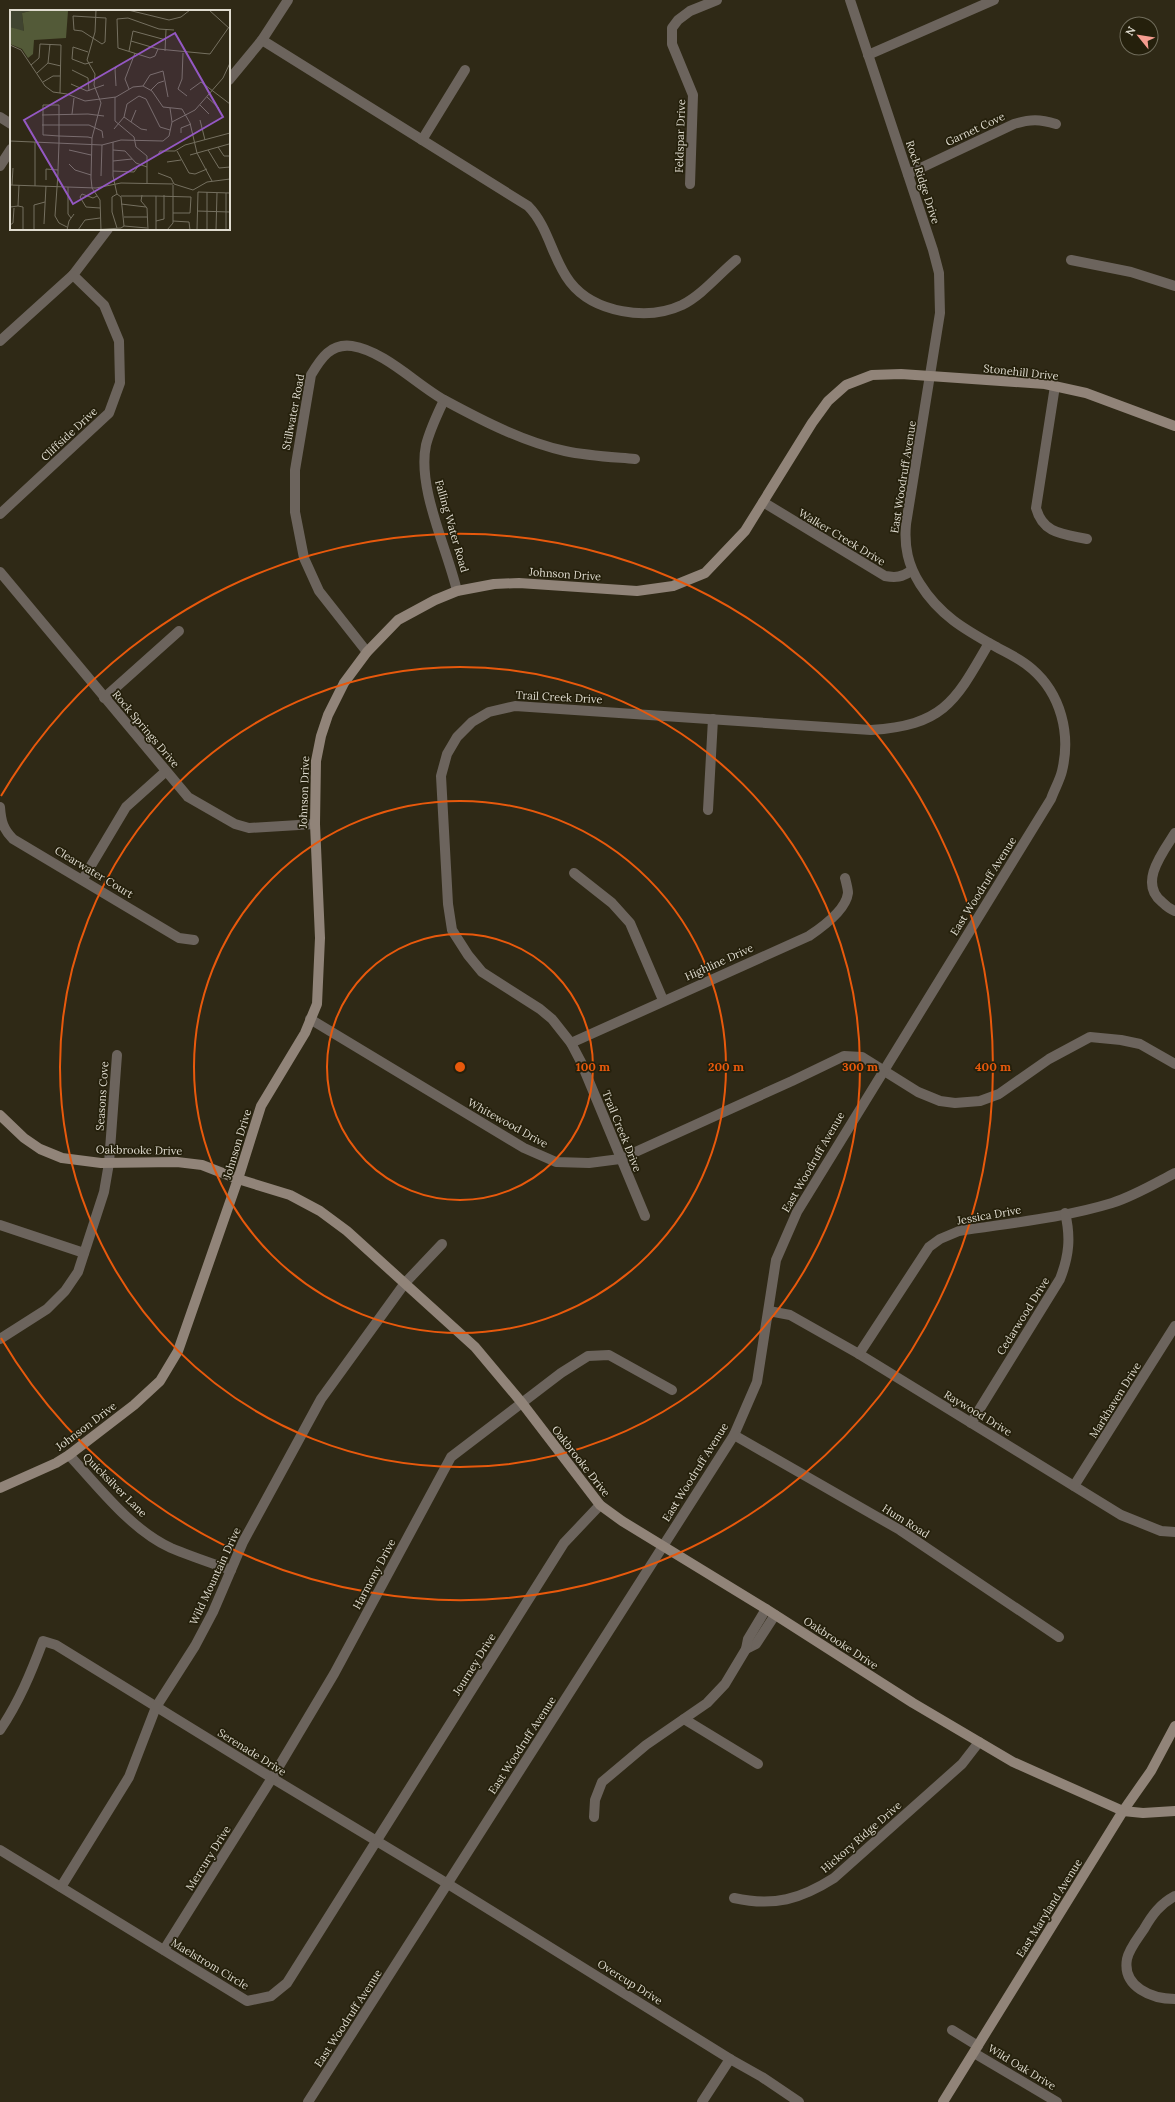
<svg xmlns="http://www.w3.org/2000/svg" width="1175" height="2102" viewBox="0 0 1175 2102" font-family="Lora,serif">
<rect width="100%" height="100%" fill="#2f2916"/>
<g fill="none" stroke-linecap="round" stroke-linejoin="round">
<g stroke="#6c645d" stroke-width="10">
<path d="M262,40L528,206C549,227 552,259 570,282C594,313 648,321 682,305C702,295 719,274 736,260"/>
<polyline points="868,55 994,0"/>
<polyline points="229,80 262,40 288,0"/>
<polyline points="0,117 11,124"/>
<polyline points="422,140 465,70"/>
<polyline points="0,166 11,149"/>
<path d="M908,174L1014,124C1030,119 1040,119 1056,124"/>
<polyline points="690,184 693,95 672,44 672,28 678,20 690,11 717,0"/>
<polyline points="1071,260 1131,272 1175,286"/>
<polyline points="0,341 73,275 108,229"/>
<path d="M1055,386L1036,508C1043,534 1063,534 1087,539"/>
<path d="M444,400C437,415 430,429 426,445C417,488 447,548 457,591"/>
<path d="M763,502L885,576C896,578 902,577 911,571"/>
<polyline points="0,514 109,413 120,383 119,341 104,305 73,275"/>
<polyline points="0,572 188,797 235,824 249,828 315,824"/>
<path d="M367,652L319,591L304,558L295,512V470L311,375C321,358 331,343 352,346C385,351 418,386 446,401C483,421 524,442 565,451C588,456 612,457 635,459"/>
<polyline points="104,698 179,631"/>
<path d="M0,807C1,821 3,829 13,839L179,938L194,940"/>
<polyline points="708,810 713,719"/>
<path d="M1175,833C1163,852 1138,883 1162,902C1166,906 1170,909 1175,911"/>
<polyline points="574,873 612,903 630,923 663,1000"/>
<polyline points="83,879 126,807 165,772"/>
<polyline points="310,1019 524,1148 556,1162 589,1163 620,1159 792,1081 844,1056 862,1057 918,1092 940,1101 955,1103 980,1101 999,1094 1049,1059 1090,1037 1121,1040 1140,1044 1175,1064"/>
<path d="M571,1043L809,936C821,928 846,910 848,893C848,889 846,882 845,878"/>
<path d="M645,1216L581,1062L571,1043L552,1019L540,1009L482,972L468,955L452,930L448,904L441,776L447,754L457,737L472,722L489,712L515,706L871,730C944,725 955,702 989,643"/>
<polyline points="0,1225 84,1253"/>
<polyline points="769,1311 790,1315 859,1354 1121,1515 1161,1531 1175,1532"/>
<polyline points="0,1339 47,1309 65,1291 78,1272 104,1192 109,1163 117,1055"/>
<path d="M859,1354L929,1247L940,1239L959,1231C1010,1223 1063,1218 1112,1203C1134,1196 1154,1184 1175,1173"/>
<path d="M971,1423L1060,1279C1069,1256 1071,1237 1065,1213"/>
<polyline points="734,1435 900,1530 1059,1637"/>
<path d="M69,1455C98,1486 131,1530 171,1548C190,1556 211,1563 231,1570"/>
<polyline points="1074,1486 1175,1326"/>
<polyline points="746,1649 756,1644 775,1615"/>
<polyline points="684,1719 758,1764"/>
<path d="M0,1730C19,1702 31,1673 43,1641L56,1645L272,1778L448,1884L730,2059L762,2077L799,2102"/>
<polyline points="594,1817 595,1800 602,1782 646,1745 707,1703 725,1684 746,1649 748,1639 766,1609"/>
<polyline points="0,1850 247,2001 271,1996 287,1983 564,1543 600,1505"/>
<polyline points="61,1887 129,1777 156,1707 195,1646 213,1612 243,1542 321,1399 405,1283 442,1244"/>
<path d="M1175,1896C1160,1904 1152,1915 1144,1929C1138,1938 1129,1949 1127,1959C1122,1987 1152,1999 1175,1999"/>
<path d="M734,1898C774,1907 801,1899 834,1878L962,1764L979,1742"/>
<polyline points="164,1950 272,1778 334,1674 451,1457 561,1373 588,1356 609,1355 672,1390"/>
<polyline points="952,2030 978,2046"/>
<polyline points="974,2053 1057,2102"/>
<path d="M308,2102L734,1435L757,1382L776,1260L797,1212L1051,799C1054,790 1060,780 1062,771C1071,734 1061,694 1032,669C1022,660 1010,654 998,648C966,630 940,616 920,584C908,565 904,547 906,524L940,313L939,273L933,250L850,0"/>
<polyline points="702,2102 730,2059"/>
</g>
<g stroke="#918479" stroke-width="10">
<polyline points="0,1115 24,1138 40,1149 62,1158 101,1163 177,1162 202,1165 238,1179 290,1195 320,1211 347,1231 475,1347 522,1403 600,1505 622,1521 766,1609 913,1703 1013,1762 1123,1811 1143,1813 1175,1811"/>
<polyline points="0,1488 56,1463 69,1455 134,1405 160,1381 178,1351 238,1179 261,1106 305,1033 317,1004 320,938 315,824 316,761 321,736 328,715 344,683 367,652 398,620 435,600 457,591 494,584 519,583 637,591 673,586 705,573 745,531 812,423 828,401 846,385 872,375 901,374 1045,384 1086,393 1175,426"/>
<polyline points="943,2102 1123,1811 1151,1771 1175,1726"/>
</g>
</g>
<g fill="none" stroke="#e8590c" stroke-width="2">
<circle cx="460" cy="1067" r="133"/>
<circle cx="460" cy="1067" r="266"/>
<circle cx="460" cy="1067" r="400"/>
<path d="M1 796A533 533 0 1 1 1 1338"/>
</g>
<g text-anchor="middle" stroke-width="3.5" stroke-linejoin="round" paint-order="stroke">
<g font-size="11" fill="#dfdbcf" stroke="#25200c">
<text transform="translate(975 129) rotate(-25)" y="4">Garnet Cove</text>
<text transform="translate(680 136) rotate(-88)" y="4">Feldspar Drive</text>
<text transform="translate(923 182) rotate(72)" y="4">Rock Ridge Drive</text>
<text transform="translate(1021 372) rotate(6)" y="4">Stonehill Drive</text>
<text transform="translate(293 412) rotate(-79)" y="4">Stillwater Road</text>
<text transform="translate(69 434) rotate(-43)" y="4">Cliffside Drive</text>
<text transform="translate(903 477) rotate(-81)" y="4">East Woodruff Avenue</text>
<text transform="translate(452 526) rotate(74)" y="4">Falling Water Road</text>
<text transform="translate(842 537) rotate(31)" y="4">Walker Creek Drive</text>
<text transform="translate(565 574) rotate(4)" y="4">Johnson Drive</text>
<text transform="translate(559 697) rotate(3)" y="4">Trail Creek Drive</text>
<text transform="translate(146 729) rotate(50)" y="4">Rock Springs Drive</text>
<text transform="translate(304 792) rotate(-88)" y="4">Johnson Drive</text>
<text transform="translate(94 872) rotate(31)" y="4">Clearwater Court</text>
<text transform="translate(983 886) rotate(-58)" y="4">East Woodruff Avenue</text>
<text transform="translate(719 962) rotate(-24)" y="4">Highline Drive</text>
<text transform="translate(102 1096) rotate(-86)" y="4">Seasons Cove</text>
<text transform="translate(508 1123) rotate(29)" y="4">Whitewood Drive</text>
<text transform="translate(622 1131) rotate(68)" y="4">Trail Creek Drive</text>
<text transform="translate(237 1144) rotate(-73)" y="4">Johnson Drive</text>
<text transform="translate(139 1150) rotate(1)" y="4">Oakbrooke Drive</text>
<text transform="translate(813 1162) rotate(-60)" y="4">East Woodruff Avenue</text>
<text transform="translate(989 1215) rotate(-10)" y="4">Jessica Drive</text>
<text transform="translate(1023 1316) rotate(-58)" y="4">Cedarwood Drive</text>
<text transform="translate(1115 1400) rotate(-58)" y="4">Markhaven Drive</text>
<text transform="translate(978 1413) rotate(31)" y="4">Raywood Drive</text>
<text transform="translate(86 1426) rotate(-37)" y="4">Johnson Drive</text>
<text transform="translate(581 1461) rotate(52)" y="4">Oakbrooke Drive</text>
<text transform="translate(695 1472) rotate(-58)" y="4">East Woodruff Avenue</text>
<text transform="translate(115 1485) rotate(45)" y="4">Quicksilver Lane</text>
<text transform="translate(906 1521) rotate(32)" y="4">Hum Road</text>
<text transform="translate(374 1574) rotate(-62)" y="4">Harmony Drive</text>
<text transform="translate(215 1576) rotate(-65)" y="4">Wild Mountain Drive</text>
<text transform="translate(841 1643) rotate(33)" y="4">Oakbrooke Drive</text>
<text transform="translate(474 1664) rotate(-58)" y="4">Journey Drive</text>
<text transform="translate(522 1745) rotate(-57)" y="4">East Woodruff Avenue</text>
<text transform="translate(252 1752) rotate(32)" y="4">Serenade Drive</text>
<text transform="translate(861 1837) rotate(-41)" y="4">Hickory Ridge Drive</text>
<text transform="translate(208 1858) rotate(-58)" y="4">Mercury Drive</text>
<text transform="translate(1049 1908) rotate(-58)" y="4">East Maryland Avenue</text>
<text transform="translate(210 1964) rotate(31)" y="4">Maelstrom Circle</text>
<text transform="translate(630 1982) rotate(32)" y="4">Overcup Drive</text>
<text transform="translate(348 2018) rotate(-57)" y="4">East Woodruff Avenue</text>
<text transform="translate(1022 2067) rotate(31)" y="4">Wild Oak Drive</text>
</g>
</g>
<g transform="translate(10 10)">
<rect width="220" height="220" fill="#2f2916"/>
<path d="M0,1H20L12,3L14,22L0,17Z" fill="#404430"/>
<path d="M20,1H58L56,28L24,30L23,44L18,48L12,39L0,34V17L14,21L12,3Z" fill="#535a38"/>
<path fill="none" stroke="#757060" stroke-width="1" d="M86,0L85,22L77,50L85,64L84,75L91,93L82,128L81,168L82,178L90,190L91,220M118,0L159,10L171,7L180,0M199,0L220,19M63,6L96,8L95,32L92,34L72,21L64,20ZM121,31L148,39L200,44L219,17M0,35L11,40L35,76L43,82L57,84L75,91L106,87L123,77L133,76L142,81L153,97L172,99L180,113L187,143L202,171M148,39L145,46L140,48L108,38L107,9L118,8L149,19L164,20M119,41L123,21L156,30M155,41L156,20M78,42L63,37L62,49L75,54L83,52M173,43L172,69L168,79L177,86M38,53L51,56M21,55L29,48L30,34L51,35L50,83M62,60L78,68L79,81M27,63L38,53L40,34M33,72L43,66H50M61,74L77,81L94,75M106,76L105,59L110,54M133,76L140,65L153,61L158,87M119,79L115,69L125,43M141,80L148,73L154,71M180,80L191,72L220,94M105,87V111L124,127L126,137L137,146V174M197,87L209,98M190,95L199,104M160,98L162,112M62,104L64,88M32,105L78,104L94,106M114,107L131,119L137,120M190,110L195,130M121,112L126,100M32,115H79L92,121L93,128M104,119L114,107L117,94L129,86L136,89L150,117L160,120M171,123V118L181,114M0,131L92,135L111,130L153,131L159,126L162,112L185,100L213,68L220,53M25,132V176M103,132V166L107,184M208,137L214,146H220M59,140L81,145M103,140L115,141L126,153L137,157M198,140L209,158L220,157M167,141L179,163L185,164L197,159M148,145L150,141H165L175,135L220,123M180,145L219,134M103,151L122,149M157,152L171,150M59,154L65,160L81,165M103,161L124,162L129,155M148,163L161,168L164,174M91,166L92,135M36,170V159L48,160M164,174L183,180L197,172L220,169M0,175L86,178L111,173L163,174M2,175L3,158M58,177V204L61,208M132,185L131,191L137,198L138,220M87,186L83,188L72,184L70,187L76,197L90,198M111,186H146M111,194L136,197M8,196L13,197V220M0,197L8,196L9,175M187,201L220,202M114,207H137M146,211L154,209V185M163,211L179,212L180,220M34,214L36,176M0,215L3,213L4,198M114,216L137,218M57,217L49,213L45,206L48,163V160L49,133V95H33V125H35L49,126L78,127L82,128M146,219V186L181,187L180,203H163M24,220V195L35,192M57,220L59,211L64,204M68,220L75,210L90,208M82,220L111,218L114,216L111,187L107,184L102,187V202L107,218M157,220L163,213V175M187,220L188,182L220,183M197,220V182M206,220L207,183M216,220V183"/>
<path fill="#9458c3" fill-opacity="0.15" stroke="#9458c3" stroke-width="2" d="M165,23L213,107L63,194L14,110Z"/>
<rect width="220" height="220" fill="none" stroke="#dfdbcf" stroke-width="2"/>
</g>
<circle cx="460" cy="1067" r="6" fill="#e8590c" stroke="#25200c" stroke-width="2"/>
<g font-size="12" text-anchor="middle" font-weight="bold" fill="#e8590c" stroke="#25200c" stroke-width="3.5" stroke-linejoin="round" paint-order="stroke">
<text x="593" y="1071">100 m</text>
<text x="726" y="1071">200 m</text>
<text x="860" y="1071">300 m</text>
<text x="993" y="1071">400 m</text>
</g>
<g transform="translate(1139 36) rotate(300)"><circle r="19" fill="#25200c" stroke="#6f6b5a"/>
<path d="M0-3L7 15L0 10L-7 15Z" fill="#f59d90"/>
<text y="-6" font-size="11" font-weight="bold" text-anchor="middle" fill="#dfdbcf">N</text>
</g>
</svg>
